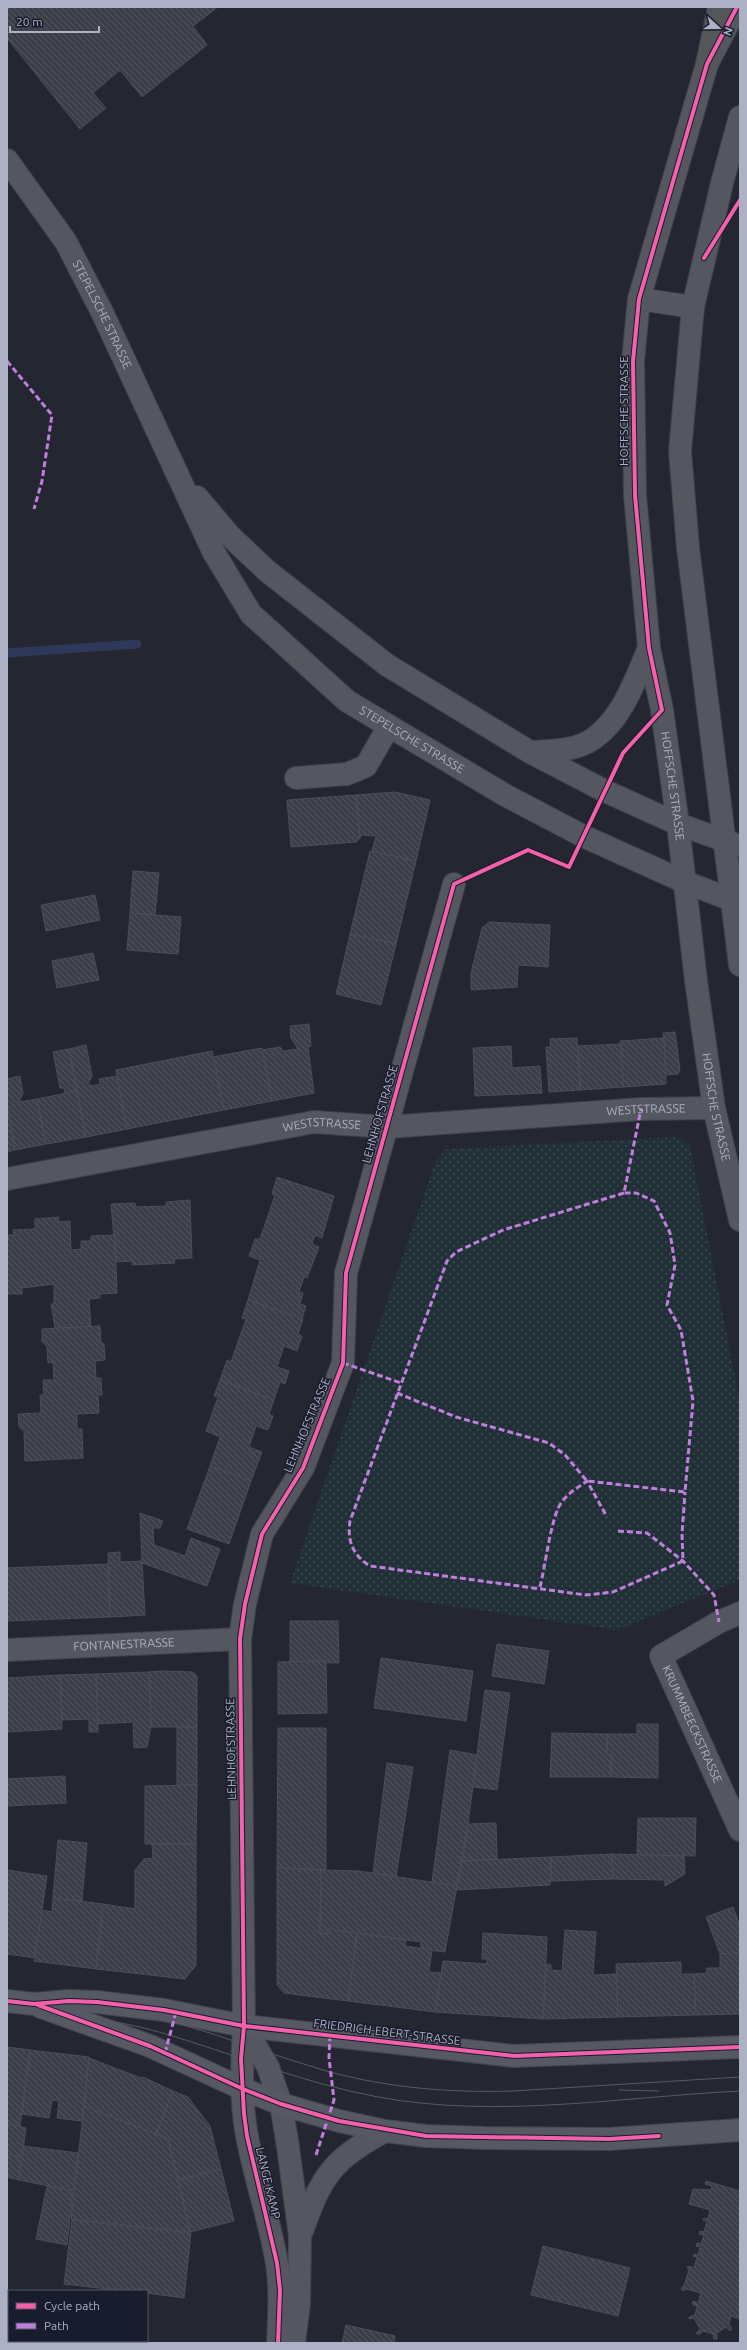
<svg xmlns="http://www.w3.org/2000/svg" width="747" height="2350" viewBox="0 0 747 2350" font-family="Ubuntu,sans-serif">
<defs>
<pattern id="park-dots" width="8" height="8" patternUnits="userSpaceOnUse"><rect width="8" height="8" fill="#213037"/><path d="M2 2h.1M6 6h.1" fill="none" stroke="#3f4c52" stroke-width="1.8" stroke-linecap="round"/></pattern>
<pattern id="building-back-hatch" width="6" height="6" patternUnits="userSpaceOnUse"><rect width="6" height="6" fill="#3c3e48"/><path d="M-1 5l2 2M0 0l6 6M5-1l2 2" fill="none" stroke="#565861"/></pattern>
</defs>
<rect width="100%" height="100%" fill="#242731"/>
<polygon fill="url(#park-dots)" points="679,1137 690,1146 740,1403 740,1580 617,1630 290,1583 435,1163 446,1149"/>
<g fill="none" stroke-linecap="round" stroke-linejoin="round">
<polyline stroke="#2e385a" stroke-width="9" points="7,653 137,644"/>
</g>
<g fill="url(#building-back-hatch)" stroke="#4b4e5a">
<polygon points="7,7 218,7 193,26 207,45 142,97 120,70 93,93 106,108 80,129 7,38"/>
<polygon points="395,792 430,800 416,861 372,851 376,836 361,835 360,838 356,795"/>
<polygon points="356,795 360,838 356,842 291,847 287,800"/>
<polygon points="370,851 416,861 396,944 350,934"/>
<polygon points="133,871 159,873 155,915 130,913"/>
<polygon points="95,895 100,920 46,931 41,905"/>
<polygon points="130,913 181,917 178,954 127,950"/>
<polygon points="489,922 550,925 548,967 518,965 517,987 471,990 471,973 482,928"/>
<polygon points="350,934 396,944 381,1005 336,994"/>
<polygon points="93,953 99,980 57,988 52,961"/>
<polygon points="309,1024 311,1046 308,1047 314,1093 272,1101 262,1050 280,1047 283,1051 298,1049 291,1038 290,1026"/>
<polygon points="675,1032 680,1070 678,1074 665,1075 663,1033"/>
<polygon points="577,1038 580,1090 549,1092 546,1047 551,1047 550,1039"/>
<polygon points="664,1038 666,1084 623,1087 620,1041"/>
<polygon points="621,1044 623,1087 580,1090 578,1046"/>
<polygon points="86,1045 92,1076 88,1084 92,1086 100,1084 99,1079 117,1076 127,1129 86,1137 69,1049"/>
<polygon points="511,1046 512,1068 540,1066 542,1093 475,1096 473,1048"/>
<polygon points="262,1048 272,1101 224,1110 213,1057"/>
<polygon points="69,1049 77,1091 65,1093 64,1088 60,1088 53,1052"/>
<polygon points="212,1051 224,1110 127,1129 116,1070"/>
<polygon points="20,1076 23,1093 19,1102 37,1099 46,1144 15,1150 7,1105 7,1079"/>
<polygon points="77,1091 86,1137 46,1144 37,1099"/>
<polygon points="7,1105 15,1150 7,1152"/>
<polygon points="277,1177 334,1196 322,1238 315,1235 312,1244 319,1247 307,1278 304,1277 299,1292 303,1293 300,1304 306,1306 302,1319 248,1300 260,1260 249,1256 255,1239 260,1239 275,1195 272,1194"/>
<polygon points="190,1200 192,1258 174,1259 175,1263 132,1265 132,1261 116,1262 111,1204 135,1203 136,1207 166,1206 166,1202"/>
<polygon points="59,1217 58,1222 70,1221 71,1250 81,1249 81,1241 91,1241 91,1236 115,1235 117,1293 100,1294 100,1298 89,1299 91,1327 55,1328 51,1304 54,1304 54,1284 22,1288 22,1294 7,1294 7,1235 14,1235 13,1230 35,1229 35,1219"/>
<polygon points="248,1300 303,1319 298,1334 302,1336 297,1351 284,1346 277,1367 289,1371 285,1384 280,1382 274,1400 220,1380 227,1360 231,1362 246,1319 242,1318"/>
<polygon points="100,1326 101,1343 104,1344 105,1360 95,1361 96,1378 101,1378 102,1395 98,1395 99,1413 77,1414 77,1429 82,1429 83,1458 25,1461 24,1431 19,1427 18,1414 41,1413 40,1395 44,1395 43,1380 54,1380 53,1362 48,1363 47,1346 42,1342 42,1329"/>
<polygon points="220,1380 274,1400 269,1414 273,1416 268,1430 256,1426 249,1447 262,1452 251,1481 210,1466 220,1437 206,1431 218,1397 214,1396"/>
<polygon points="210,1466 251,1481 229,1544 187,1529"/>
<polygon points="140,1513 163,1521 160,1528 153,1528 154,1545 185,1556 191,1538 220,1549 207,1586 142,1563"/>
<polygon points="120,1552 120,1562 142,1561 145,1615 110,1617 108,1553"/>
<polygon points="108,1564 110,1617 7,1621 7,1568"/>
<polygon points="290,1621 338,1621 339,1663 290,1662"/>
<polygon points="497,1644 549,1651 544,1684 492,1676"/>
<polygon points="381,1658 473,1671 466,1721 374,1708"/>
<polygon points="326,1661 327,1713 278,1714 278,1662"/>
<polygon points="162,1671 193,1672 197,1676 197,1727 151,1727 149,1672"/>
<polygon points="149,1672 151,1727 147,1747 134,1748 133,1722 98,1724 96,1674"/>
<polygon points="96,1674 98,1732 89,1732 89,1719 62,1720 60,1675"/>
<polygon points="60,1675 62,1729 7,1732 7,1678"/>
<polygon points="485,1690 510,1693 497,1790 473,1787"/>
<polygon points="637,1724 658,1724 658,1778 611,1777 611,1755 607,1754 607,1734 637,1734"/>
<rect x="177" y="1727" width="20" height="58"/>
<polygon points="278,1728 326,1728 326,1870 277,1868"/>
<polygon points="551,1733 607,1734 607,1754 611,1755 611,1777 550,1777 552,1734"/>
<polygon points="450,1750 477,1755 468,1824 457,1886 432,1882"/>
<polygon points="387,1763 413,1767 396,1877 373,1873"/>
<polygon points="65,1776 66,1803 7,1806 7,1779"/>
<polygon points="197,1785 196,1844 145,1844 145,1786"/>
<polygon points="638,1818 696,1818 695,1856 637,1855"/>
<polygon points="496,1823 497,1859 462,1861 468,1824"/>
<polygon points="58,1840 87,1843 82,1901 53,1898"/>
<polygon points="152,1844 196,1844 196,1965 185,1979 96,1969 103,1904 135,1909 135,1870 144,1859 153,1858"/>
<polygon points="612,1854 684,1856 685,1874 665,1886 665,1880 613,1879"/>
<polygon points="612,1854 613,1879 551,1881 551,1857"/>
<polygon points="551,1857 550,1885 456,1890 462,1861"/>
<polygon points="277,1868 321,1870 320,1934 328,1934 328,1929 357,1933 348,2001 284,1993 277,1985"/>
<polygon points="7,1870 47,1876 35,1958 7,1954"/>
<polygon points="321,1870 359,1871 457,1886 445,1952 421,1949 421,1942 328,1929 328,1934 320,1934"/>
<polygon points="53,1898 103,1904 96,1969 34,1961 42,1910 52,1912"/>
<polygon points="733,1907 740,1926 740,1953 720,1954 706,1917"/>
<polygon points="565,1930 596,1932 593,1975 616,1974 618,2017 543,2019 546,1964 551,1965 551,1970 562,1971"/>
<polygon points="357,1933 406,1940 405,1946 432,1950 429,1972 442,1973 435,2012 348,2001"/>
<polygon points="483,1933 547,1937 543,2019 435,2012 443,1961 487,1964 487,1959 482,1959"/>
<polygon points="740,1953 740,2014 696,2015 694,1974 707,1973 706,1968 720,1968 720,1954"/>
<polygon points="681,1962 681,1974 694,1974 696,2015 618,2017 616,1964"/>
<polygon points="7,2047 30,2050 20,2127 7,2124"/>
<polygon points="30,2050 89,2057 82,2121 57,2118 59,2101 52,2100 49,2118 22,2114"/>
<polygon points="89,2058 141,2078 143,2077 173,2091 156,2134 84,2106"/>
<polygon points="173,2091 188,2097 210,2126 221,2169 178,2180 168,2139 156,2134"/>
<polygon points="84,2106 168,2139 190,2232 71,2219"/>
<polygon points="7,2124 26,2128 22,2157 7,2154"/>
<polygon points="23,2146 78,2153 73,2191 19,2180"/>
<polygon points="7,2154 22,2157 19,2180 7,2177"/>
<polygon points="221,2169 234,2221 190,2232 178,2180"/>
<polygon points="706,2181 740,2191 740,2319 731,2316 729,2325 732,2328 730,2331 726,2327 717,2333 717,2339 714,2339 713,2334 703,2331 699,2335 696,2333 700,2329 694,2318 689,2319 689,2317 695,2315 697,2306 692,2304 693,2301 698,2303 701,2293 686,2289 683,2291 681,2288 684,2286 689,2270 687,2267 690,2266 694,2268 697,2257 693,2256 694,2254 698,2255 700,2247 696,2246 697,2243 701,2244 704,2235 699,2234 700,2231 704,2232 707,2221 703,2220 704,2218 708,2219 710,2210 689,2204 693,2189 711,2190 712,2186 705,2184"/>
<polygon points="47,2186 73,2191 67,2245 36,2239"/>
<polygon points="72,2220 191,2233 184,2298 147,2293 147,2291 125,2291 64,2284"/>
<polygon points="543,2246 630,2268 618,2316 531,2295"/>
<polygon points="346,2325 395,2336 394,2343 342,2343"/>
</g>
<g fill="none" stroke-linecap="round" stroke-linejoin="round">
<g stroke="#40424b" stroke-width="24">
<g id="minor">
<path id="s1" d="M737,7L707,64L639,299L633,361L635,495L649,648L662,710L678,824L696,981L714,1108L740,1220"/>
<polyline points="740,117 722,183 693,307 680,451 688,548 740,965"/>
<path id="s2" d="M7,160L66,242L103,314L213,551L251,614L347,701L389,726L505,795L583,836L685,882L740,903"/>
<polyline points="639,299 693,307"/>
<polyline points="197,497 230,536 267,571 387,665 530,752 605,791 678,824 737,845"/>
<path d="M530,752C550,751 576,751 593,739C623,718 635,680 649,648"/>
<polyline points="296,778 347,774 366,766 389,726"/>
<path id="s3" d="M7,1179L314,1122L387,1127L641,1109L714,1108"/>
<path id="s4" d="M740,1613L719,1622L661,1656L740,1830"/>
<path id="s5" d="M7,1650L240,1639"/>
<polyline points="244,2026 268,2067 281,2104 288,2147 300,2236 299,2304 294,2343"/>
<path d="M302,2231C322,2175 332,2160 385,2131"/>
<path d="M278,2343C279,2317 281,2290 277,2264C270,2221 255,2179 247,2136C240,2100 242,2062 244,2026L240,1639L245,1604L262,1534L303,1468L343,1363L346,1273L454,884"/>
</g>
</g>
<g stroke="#41444e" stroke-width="24">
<g id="major">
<polyline points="7,2001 34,2004 69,2001 97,2002 164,2010 244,2026 514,2056 740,2047"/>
<polyline points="41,2007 150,2046 243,2089 281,2104 339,2121 385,2131 426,2136 485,2138 609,2139 740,2130"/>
</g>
</g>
<g stroke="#40434e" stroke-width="24">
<polyline id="highway" points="707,64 719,7"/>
</g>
<use href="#minor" stroke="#545660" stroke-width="22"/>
<use href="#major" stroke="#565863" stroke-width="22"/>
<use href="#highway" stroke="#545659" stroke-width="22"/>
<g stroke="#575a63" stroke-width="1">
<path d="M7,1993C63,2000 120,2007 174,2022C226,2037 277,2057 330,2072C390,2088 451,2093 513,2091L740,2077"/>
<path d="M7,2007C57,2014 110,2018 159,2032C232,2053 302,2083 378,2097C497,2119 620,2097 740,2091"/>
<polyline points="619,2090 659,2091"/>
</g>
<g stroke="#c07fdc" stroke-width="3" stroke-dasharray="6 3" stroke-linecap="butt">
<polyline points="7,361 52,415 42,481 34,509"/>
<path d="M624,1193L503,1230L456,1252L447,1261L350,1521C347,1542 353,1555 370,1566L586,1595L613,1592L683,1561L682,1534L685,1492"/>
<polyline points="343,1363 401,1383"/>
<polyline points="397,1393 456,1417 549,1443 565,1455 587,1481 685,1492 693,1401 681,1330 667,1305 675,1265 670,1233 654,1201 636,1193 624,1193 641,1109"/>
<polyline points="618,1531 647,1533 683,1561 714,1595 719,1622"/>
<path d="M540,1587C545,1568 551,1517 561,1503C568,1493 577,1488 587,1481L607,1517"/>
<polyline points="165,2053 176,2012"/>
<polyline points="316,2155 334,2100 329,2058 330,2035"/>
</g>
<g stroke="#181c2c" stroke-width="6">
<g id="cycleway">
<polyline points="704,258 740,200"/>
<polyline points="7,2001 34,2004 69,2001 97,2002 164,2010 244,2026 514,2056 740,2047"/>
<polyline points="38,2005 150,2046 243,2089 281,2104 339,2121 426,2136 609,2139 659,2136"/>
<polyline points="278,2343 280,2290 277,2263 247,2136 244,2114 241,2059 244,2026 240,1639 245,1604 262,1534 303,1468 343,1363 346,1273 454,884 528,850 569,867 623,753 662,710 649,648 635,495 633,361 639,299 707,64 737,7"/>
</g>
</g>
<use href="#cycleway" stroke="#f560ab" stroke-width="4"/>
</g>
<g text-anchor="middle" stroke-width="3" stroke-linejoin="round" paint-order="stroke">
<g font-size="12" fill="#acb1c5" stroke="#181c2c">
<text dy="4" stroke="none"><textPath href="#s2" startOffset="182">STEPELSCHE STRASSE</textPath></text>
<text transform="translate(624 411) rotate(-90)" y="4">HOFFSCHE STRASSE</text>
<text dy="4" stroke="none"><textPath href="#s2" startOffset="722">STEPELSCHE STRASSE</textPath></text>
<text dy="4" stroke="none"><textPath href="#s1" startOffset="799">HOFFSCHE STRASSE</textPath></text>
<text dy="4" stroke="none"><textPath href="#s1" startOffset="1123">HOFFSCHE STRASSE</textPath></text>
<text dy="4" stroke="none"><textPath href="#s3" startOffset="645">WESTSTRASSE</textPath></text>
<text transform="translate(380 1114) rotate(-74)" y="4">LEHNHOFSTRASSE</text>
<text dy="4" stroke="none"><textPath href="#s3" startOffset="320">WESTSTRASSE</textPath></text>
<text transform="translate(307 1425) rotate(-67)" y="4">LEHNHOFSTRASSE</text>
<text dy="4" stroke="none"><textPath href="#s5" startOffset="117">FONTANESTRASSE</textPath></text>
<text dy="4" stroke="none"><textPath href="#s4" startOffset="165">KRUMMBEECKSTRASSE</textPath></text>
<text transform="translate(231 1749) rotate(-91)" y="4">LEHNHOFSTRASSE</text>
<text transform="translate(387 2032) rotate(7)" y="4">FRIEDRICH-EBERT-STRASSE</text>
<text transform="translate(268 2183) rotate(77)" y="4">LANGE KAMP</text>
</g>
</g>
<rect width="747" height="2350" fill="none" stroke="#acb1c5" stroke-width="16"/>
<rect x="8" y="2290" width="140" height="52" fill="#181c2c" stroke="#535869"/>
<rect x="16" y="2303" width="20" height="6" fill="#f560ab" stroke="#535869"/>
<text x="44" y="2310" font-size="12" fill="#acb1c5">Cycle path</text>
<rect x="16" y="2323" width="20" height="6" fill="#c07fdc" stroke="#535869"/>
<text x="44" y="2330" font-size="12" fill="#acb1c5">Path</text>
<g transform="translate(719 28) rotate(111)" stroke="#181c2c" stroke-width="3" paint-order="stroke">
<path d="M0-3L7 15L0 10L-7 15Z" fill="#acb1c5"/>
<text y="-6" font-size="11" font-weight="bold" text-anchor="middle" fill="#acb1c5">N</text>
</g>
<path d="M10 26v6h89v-6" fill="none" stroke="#acb1c5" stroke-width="2"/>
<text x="16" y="26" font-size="12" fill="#acb1c5" stroke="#181c2c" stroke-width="3" paint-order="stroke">20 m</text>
</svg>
